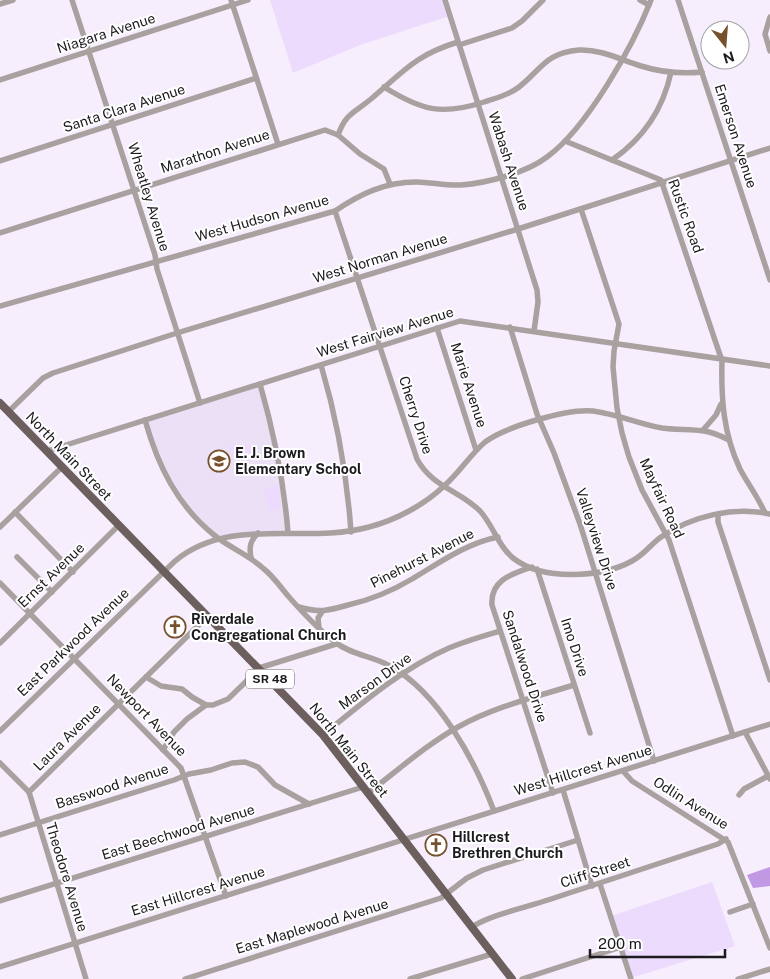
<svg xmlns="http://www.w3.org/2000/svg" width="770" height="979" viewBox="0 0 770 979" font-family="'Public Sans',sans-serif">
<rect width="100%" height="100%" fill="#f6eefd"/>
<polygon fill="#ebe0f5" points="260,384 272,428 288,533 221,539 178,497 145,420"/>
<g fill="#eddbfd">
<polygon points="270,0 445,0 450,16 360,45 293,73"/>
<polygon points="232,444 235,444 239,449 244,450 244,444 255,445 254,461 237,460 229,448 229,445"/>
<polygon points="278,484 281,508 270,511 263,489"/>
<polygon points="712,882 735,946 631,978 611,916"/>
</g>
<polygon fill="#c198e4" points="770,867 770,886 753,888 747,875"/>
<g fill="none" stroke-linecap="round" stroke-linejoin="round">
<g stroke="#a9a1a0" stroke-width="5.5">
<polyline points="72,0 155,255 157,269 200,403"/>
<polyline points="231,0 278,144"/>
<polyline points="445,0 537,290 538,302 534,331"/>
<polyline points="640,0 649,5"/>
<polyline points="678,0 770,280"/>
<polyline points="0,4 13,0"/>
<polyline points="770,17 765,34 770,51"/>
<polyline points="459,45 512,28 522,21 543,0"/>
<polyline points="0,80 248,0"/>
<path d="M384,87C421,110 441,116 484,102C496,98 509,95 519,87C542,69 545,53 579,50C601,49 621,60 641,66C660,72 682,74 702,72"/>
<path d="M338,135C346,113 354,113 371,99C403,72 415,55 458,42"/>
<polyline points="565,141 661,180 721,358"/>
<path d="M612,160C644,138 663,110 671,72"/>
<polyline points="0,161 256,78"/>
<polyline points="581,209 619,324 614,351 613,367 617,408 622,433 629,457 642,490 669,540 733,736"/>
<path d="M335,211L417,459C432,487 459,490 480,511C493,525 498,546 513,558C542,581 601,578 632,561C644,555 651,544 661,537C692,516 734,506 770,514"/>
<polyline points="0,233 325,130 338,135 360,154 384,169 390,184"/>
<path d="M0,306L335,211C360,194 385,182 416,182C431,182 446,186 461,185C487,183 526,173 547,157C587,128 633,46 651,0"/>
<polyline points="510,327 537,414 554,453 580,524 654,761"/>
<polyline points="437,328 476,450"/>
<path d="M722,359C721,398 723,433 740,469C748,484 758,497 765,513"/>
<path d="M321,365C337,419 347,475 351,532"/>
<path d="M260,384C274,433 284,482 288,533"/>
<polyline points="8,412 43,378 53,373 177,333 518,229 770,148"/>
<path d="M145,420C158,466 177,505 214,535C230,548 249,555 264,569C274,577 281,588 289,597C303,613 318,629 335,642C351,655 373,656 390,666C439,693 475,761 494,811"/>
<polyline points="703,430 716,415 721,404"/>
<polyline points="47,451 460,321 770,366"/>
<polyline points="15,512 73,572"/>
<polyline points="718,514 718,522 770,680"/>
<polyline points="0,527 62,467"/>
<polyline points="17,557 52,592"/>
<path d="M251,558C249,547 250,541 258,533"/>
<path d="M532,567C512,574 490,580 492,605L553,793"/>
<polyline points="537,569 590,733"/>
<polyline points="0,583 181,768 226,896"/>
<path d="M299,607C319,613 327,611 348,605C370,600 392,591 412,579C439,563 467,543 498,537"/>
<polyline points="319,628 318,618 322,612"/>
<polyline points="0,643 119,525"/>
<polyline points="259,668 336,644"/>
<polyline points="146,677 161,686 182,689 192,697 206,705"/>
<path d="M0,731L175,561C231,515 304,545 369,527C396,520 424,505 444,486C459,473 470,455 485,442C505,427 568,408 593,411C617,414 639,424 662,428C676,430 690,429 704,431C713,432 721,436 729,440"/>
<polyline points="745,732 770,779"/>
<path d="M323,735C362,703 403,668 449,648C465,641 483,636 500,631"/>
<polyline points="163,750 174,732 187,719 206,705 213,705 228,699 260,668"/>
<polyline points="0,763 29,792 86,979"/>
<polyline points="623,771 632,781 728,842 770,948"/>
<polyline points="563,790 592,886"/>
<polyline points="29,792 208,616"/>
<path d="M368,793C397,771 426,745 458,727C494,707 535,697 574,685"/>
<polyline points="739,795 744,789 768,776"/>
<polyline points="0,835 174,780 189,774 211,770 232,763 245,762 258,767 275,785 309,804"/>
<polyline points="600,884 631,979"/>
<polyline points="0,901 363,787"/>
<polyline points="730,912 753,904"/>
<path d="M472,927C490,915 527,907 548,900C604,881 661,863 718,844L726,839"/>
<polyline points="0,967 770,724"/>
<polyline points="185,979 441,898 467,878 483,870 578,840"/>
<polyline points="410,979 492,954"/>
<polyline points="522,979 621,947"/>
<polyline points="738,979 770,969"/>
</g>
<polyline stroke="#6c5f5d" stroke-width="8" points="0,403 323,735 512,979"/>
</g>
<defs>
<g id="school-ring" transform="scale(1.125)"><circle r="9.5" fill="#fff" stroke="#76512c" stroke-width="1.5"/><path d="M0-5L7-2L0 1L-7-2ZM-4 1L0 2.5L4 1V4Q0 6-4 4Z" fill="#76512c"/></g>
<g id="church-ring" transform="scale(1.125)"><circle r="9.5" fill="#fff" stroke="#76512c" stroke-width="1.5"/><path d="M-1.2-6h2.4v3.5h3.3v2.4h-3.3V6h-2.4V-.1h-3.3v-2.4h3.3Z" fill="#76512c"/></g>
</defs>
<g fill-rule="evenodd">
<use href="#school-ring" x="219" y="461"/>
<use href="#church-ring" x="175" y="627"/>
<use href="#church-ring" x="436" y="845"/>
</g>
<g text-anchor="middle" stroke-width="4" stroke-linejoin="round" paint-order="stroke">
<rect fill="#fff" stroke="#615f62" stroke-width="1" x="246" y="669.5" width="48" height="19" rx="4"/>
<g font-size="12" font-weight="bold" fill="#1d1a1f">
<text x="270" y="683">SR 48</text>
</g>
<g font-size="14" fill="#1d1a1f" stroke="#fff">
<text transform="translate(106 33) rotate(-18)" y="5">Niagara Avenue</text>
<text transform="translate(124 108) rotate(-18)" y="5">Santa Clara Avenue</text>
<text transform="translate(736 136) rotate(72)" y="5">Emerson Avenue</text>
<text transform="translate(215 151) rotate(-18)" y="5">Marathon Avenue</text>
<text transform="translate(509 161) rotate(72)" y="5">Wabash Avenue</text>
<text transform="translate(149 197) rotate(73)" y="5">Wheatley Avenue</text>
<text transform="translate(686 216) rotate(70)" y="5">Rustic Road</text>
<text transform="translate(262 218) rotate(-16)" y="5">West Hudson Avenue</text>
<text transform="translate(380 258) rotate(-17)" y="5">West Norman Avenue</text>
<text transform="translate(385 332) rotate(-17)" y="5">West Fairview Avenue</text>
<text transform="translate(469 385) rotate(72)" y="5">Marie Avenue</text>
<text transform="translate(416 415) rotate(72)" y="5">Cherry Drive</text>
<text transform="translate(69 456) rotate(46)" y="5">North Main Street</text>
<text transform="translate(662 498) rotate(65)" y="5">Mayfair Road</text>
<text transform="translate(597 539) rotate(72)" y="5">Valleyview Drive</text>
<text transform="translate(422 558) rotate(-27)" y="5">Pinehurst Avenue</text>
<text transform="translate(51 575) rotate(-44)" y="5">Ernst Avenue</text>
<text transform="translate(73 642) rotate(-44)" y="5">East Parkwood Avenue</text>
<text transform="translate(575 647) rotate(72)" y="5">Imo Drive</text>
<text transform="translate(525 666) rotate(72)" y="5">Sandalwood Drive</text>
<text transform="translate(375 681) rotate(-36)" y="5">Marson Drive</text>
<text transform="translate(147 715) rotate(46)" y="5">Newport Avenue</text>
<text transform="translate(67 737) rotate(-45)" y="5">Laura Avenue</text>
<text transform="translate(349 750) rotate(51)" y="5">North Main Street</text>
<text transform="translate(583 770) rotate(-17)" y="5">West Hillcrest Avenue</text>
<text transform="translate(112 786) rotate(-18)" y="5">Basswood Avenue</text>
<text transform="translate(691 803) rotate(32)" y="5">Odlin Avenue</text>
<text transform="translate(178 832) rotate(-17)" y="5">East Beechwood Avenue</text>
<text transform="translate(595 872) rotate(-18)" y="5">Cliff Street</text>
<text transform="translate(67 877) rotate(73)" y="5">Theodore Avenue</text>
<text transform="translate(198 891) rotate(-17)" y="5">East Hillcrest Avenue</text>
<text transform="translate(312 926) rotate(-17)" y="5">East Maplewood Avenue</text>
</g>
<g font-size="14" font-weight="bold" fill="#1d1a1f" stroke="#fff" text-anchor="start">
<text x="235" y="458">E. J. Brown<tspan x="235" dy="16">Elementary School</tspan></text>
<text x="191" y="624">Riverdale<tspan x="191" dy="16">Congregational Church</tspan></text>
<text x="452" y="842">Hillcrest<tspan x="452" dy="16">Brethren Church</tspan></text>
</g>
</g>
<g transform="translate(725 45) rotate(163)"><circle r="24" fill="#ffffff" stroke="#a5a3a5"/>
<path d="M0-4L9 19L0 12L-9 19Z" fill="#76512c"/>
<text y="-8" font-size="14" font-weight="bold" text-anchor="middle" fill="#1d1a1f">N</text>
</g>
<path d="M590 949v8h135v-8" fill="none" stroke="#1d1a1f" stroke-width="2.5"/>
<text x="598" y="949" font-size="15" fill="#1d1a1f" stroke="#ffffff" stroke-width="4" paint-order="stroke">200 m</text>
</svg>
